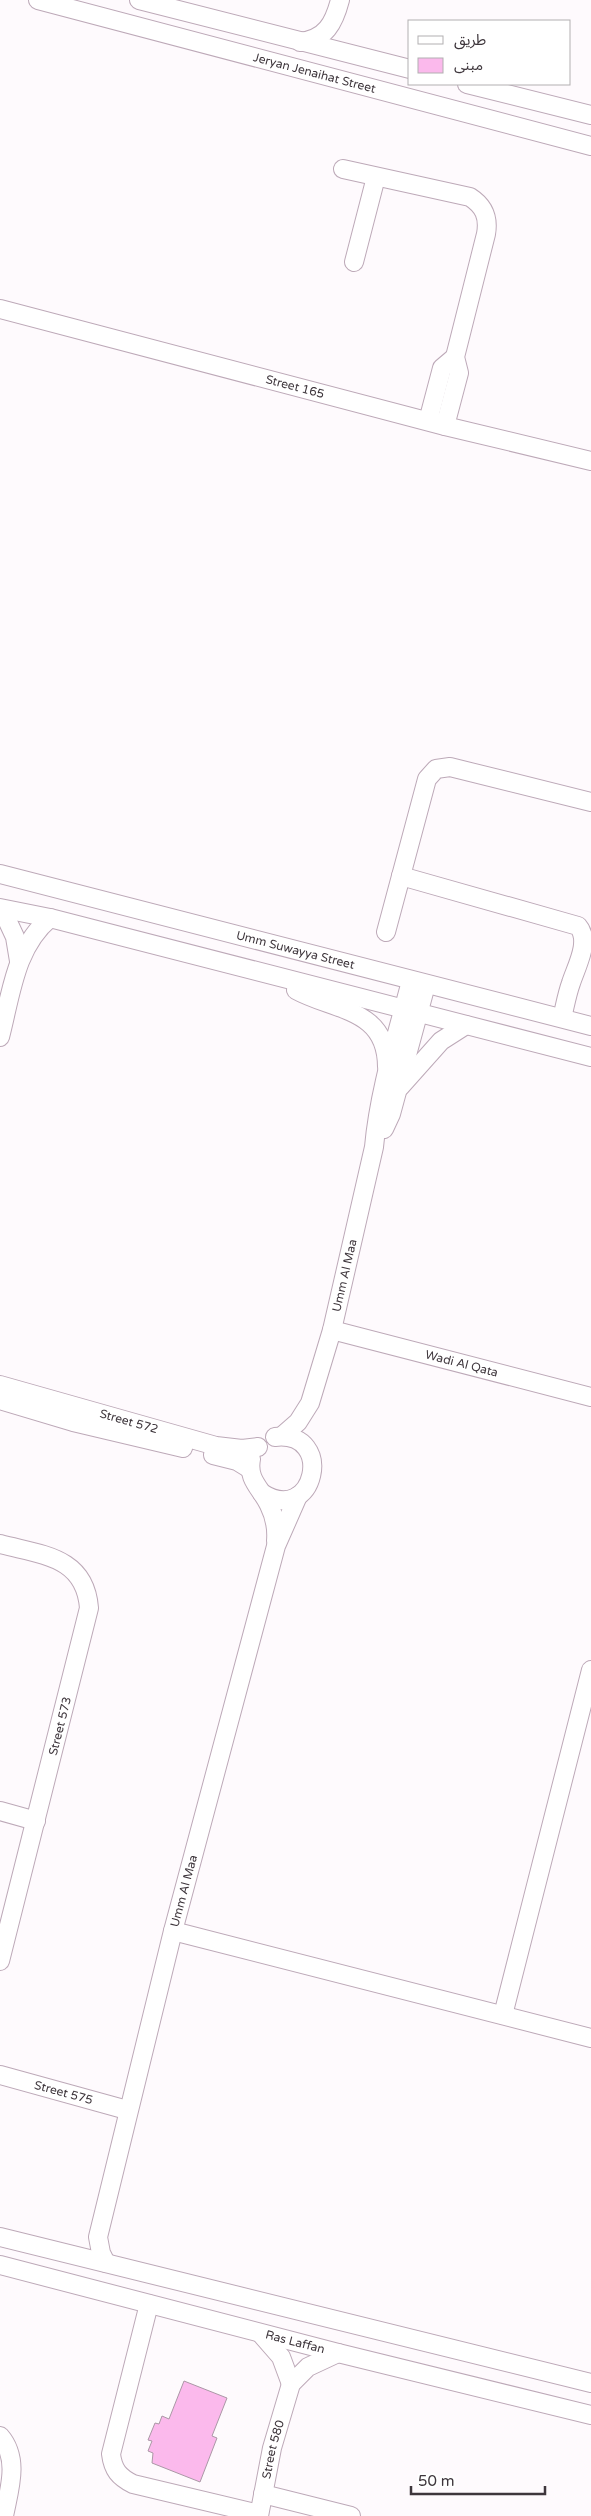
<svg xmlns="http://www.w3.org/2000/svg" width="591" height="2516" viewBox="0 0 591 2516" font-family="'Varela Round','Noto Sans Arabic',sans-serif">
<rect width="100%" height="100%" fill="#fefafd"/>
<polygon fill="#fbb9ec" stroke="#ab98a6" points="184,2381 227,2398 212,2436 217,2438 200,2482 152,2463 153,2453 148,2451 152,2441 148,2440 155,2423 159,2424 162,2416 169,2419"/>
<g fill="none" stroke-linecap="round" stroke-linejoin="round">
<g stroke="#bda9b8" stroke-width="20">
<g id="minor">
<path id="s1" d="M38,0L591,146"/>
<polyline points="139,0 410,69"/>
<path d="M300,42C326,39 334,23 340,0"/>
<polyline points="467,84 591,115"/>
<path d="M343,169L470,197C484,206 489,217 486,234L455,357L459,373L445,426"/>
<polyline points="354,262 376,177"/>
<path id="s2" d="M0,309L445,426L591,461"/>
<polyline points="428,421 442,368 455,357"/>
<path id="s3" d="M0,874L591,1026"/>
<path d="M401,876L578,926C591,941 576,967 571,983C567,994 565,1006 562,1018"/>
<polyline points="0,908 50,918 591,1057"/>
<polyline points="2,909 15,937 19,961"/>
<polyline points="386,932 427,779 436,769 450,767 591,802"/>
<path d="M296,990C334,1011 387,1008 387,1067"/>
<path d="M0,1037C11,995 15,947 50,918"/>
<polyline points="400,1087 441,1041 466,1025"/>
<polyline points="384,1129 391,1114 426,985"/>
<path id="s4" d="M332,1330L591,1397"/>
<path id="s5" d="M0,1385L216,1446L242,1449L258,1447"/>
<polyline points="0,1400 73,1422 183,1448"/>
<path id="s6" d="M282,1436L298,1422L310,1403L332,1330L374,1147C379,1091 397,1035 411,981"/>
<polyline points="213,1455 237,1461 250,1469"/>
<path d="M251,1459C247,1480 261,1488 269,1505C275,1517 277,1529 276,1541"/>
<path d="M262,1493C315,1527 336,1430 275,1437"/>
<path d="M0,1544C41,1555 85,1556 89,1608L0,1961"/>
<polyline points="0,1811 36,1821"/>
<polyline points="173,1931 591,2038"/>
<polyline points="503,2015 591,1670"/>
<path id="s7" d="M0,2075L127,2110"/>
<polyline points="0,2237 591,2383"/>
<path id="s8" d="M106,2263L101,2253L98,2237L173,1931L276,1546L298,1496"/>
<path id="s9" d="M0,2265L338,2353L591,2415"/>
<path d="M149,2304L111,2454C113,2470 119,2477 133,2484L259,2514"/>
<polyline points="261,2334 281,2357 291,2384"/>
<path d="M0,2436C20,2459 9,2490 4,2516"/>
<polyline points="263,2494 351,2516"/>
<path id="s10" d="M259,2516L272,2448L291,2384L308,2367L338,2353"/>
</g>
</g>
<use href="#minor" stroke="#fff" stroke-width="18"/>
</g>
<g text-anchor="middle" stroke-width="5" stroke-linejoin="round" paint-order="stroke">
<g font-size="12" fill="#3e363c" stroke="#fff">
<text dy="4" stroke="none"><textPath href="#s1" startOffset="286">Jeryan Jenaihat Street</textPath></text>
<text dy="4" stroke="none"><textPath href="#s2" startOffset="305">Street 165</textPath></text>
<text dy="4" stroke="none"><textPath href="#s3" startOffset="305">Umm Suwayya Street</textPath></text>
<text dy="4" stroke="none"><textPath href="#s6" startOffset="176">Umm Al Maa</textPath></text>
<text dy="4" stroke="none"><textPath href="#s4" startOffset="134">Wadi Al Qata</textPath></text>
<text dy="4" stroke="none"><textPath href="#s5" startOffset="134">Street 572</textPath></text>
<text transform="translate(60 1726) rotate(-76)" y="4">Street 573</text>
<text dy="4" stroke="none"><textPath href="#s8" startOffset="384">Umm Al Maa</textPath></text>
<text dy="4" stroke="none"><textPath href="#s7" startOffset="66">Street 575</textPath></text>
<text dy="4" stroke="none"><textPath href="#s9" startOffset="305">Ras Laffan</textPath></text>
<text dy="4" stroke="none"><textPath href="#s10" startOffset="68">Street 580</textPath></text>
</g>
</g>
<rect x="408" y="20" width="162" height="65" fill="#ffffff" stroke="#b2afb1"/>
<rect x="418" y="36" width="25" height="8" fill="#ffffff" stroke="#b2afb1"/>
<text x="454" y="45" font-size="15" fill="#3e363c">طريق</text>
<rect x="418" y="58" width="25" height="15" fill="#fbb9ec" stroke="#b2afb1"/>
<text x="454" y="70" font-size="15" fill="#3e363c">مبنى</text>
<path d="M411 2486v8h134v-8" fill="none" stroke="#3e363c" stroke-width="2.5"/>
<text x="418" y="2486" font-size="15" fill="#3e363c" stroke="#ffffff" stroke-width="4" paint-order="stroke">50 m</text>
</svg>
